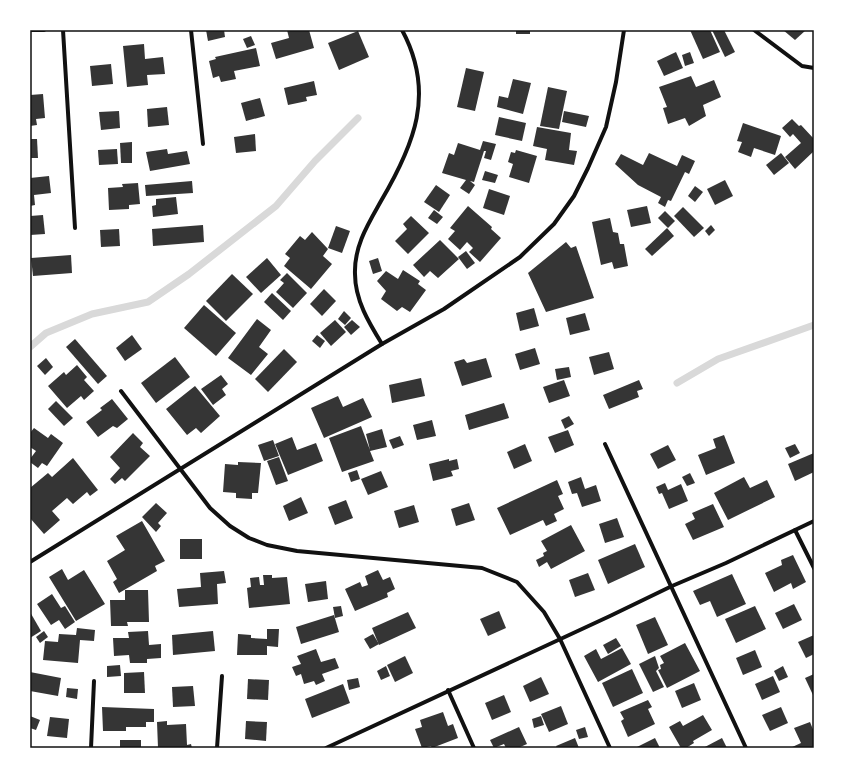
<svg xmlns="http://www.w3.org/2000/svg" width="844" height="778" viewBox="0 0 844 778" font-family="'Asap Condensed',sans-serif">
<rect width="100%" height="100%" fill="#fff"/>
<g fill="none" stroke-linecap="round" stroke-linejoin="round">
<g stroke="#d9d9d9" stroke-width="7">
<polyline points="30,347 46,333 92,314 148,302 189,274 276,206 315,161 358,118"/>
<polyline points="677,383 718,359 814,325"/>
</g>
</g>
<g fill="#353535">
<polygon points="206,30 224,30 225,37 208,41"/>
<polygon points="287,30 309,30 314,48 276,59 271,43 289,38"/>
<rect x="516" y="30" width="14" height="4"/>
<polygon points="690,30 710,30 720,52 703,59"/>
<polygon points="712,30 724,30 735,52 725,57"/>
<polygon points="783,30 806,30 795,40"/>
<polygon points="358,31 369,57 339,70 328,43"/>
<polygon points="251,36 255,45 247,48 243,39"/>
<polygon points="144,44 145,59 163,57 165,74 147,75 148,85 127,87 123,46"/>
<polygon points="256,48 260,66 234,71 236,79 221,82 219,76 213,78 209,61 216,59 215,57"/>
<polygon points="676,52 683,68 664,76 657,61"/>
<polygon points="690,52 694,63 685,66 682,55"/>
<polygon points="111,64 113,84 92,86 90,66"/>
<polygon points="466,68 484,72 475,111 457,107"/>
<polygon points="691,76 696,87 714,80 721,97 703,105 706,116 689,126 685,118 668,124 663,108 667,107 659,87"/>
<polygon points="513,79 531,83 523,114 497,107 499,96 508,98"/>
<polygon points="314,81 317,95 306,97 307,101 288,105 284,88"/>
<polygon points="548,87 567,91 559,129 540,126"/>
<polygon points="43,94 45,118 36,119 37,125 30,126 30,95"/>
<polygon points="260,98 265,116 246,121 241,103"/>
<polygon points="167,107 169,125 148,127 147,109"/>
<polygon points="119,111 120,128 101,130 99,112"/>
<polygon points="564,111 589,116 586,127 562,122"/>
<polygon points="499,117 526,123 522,141 495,135"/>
<polygon points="792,119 799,126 801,125 814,139 814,151 795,169 785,157 801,143 793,134 790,137 782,128"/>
<polygon points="743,123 781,136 775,155 754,148 751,157 738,152 742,142 737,141"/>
<polygon points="537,127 571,133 569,150 577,151 574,165 545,160 547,149 533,146"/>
<polygon points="255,134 256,151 236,153 234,137"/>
<polygon points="30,139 37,139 38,158 30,158"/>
<polygon points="483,141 496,144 491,160 484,158 486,151 484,151 474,182 470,181 475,185 469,194 460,188 466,180 442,173 449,153 454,155 458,143 480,150"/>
<polygon points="132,142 132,163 121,163 120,143"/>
<polygon points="117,149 118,164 99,165 98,150"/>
<polygon points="167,149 168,154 187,151 190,164 150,171 146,152"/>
<polygon points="516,150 537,156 529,183 509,177 513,164 508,162 511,152 515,153"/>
<polygon points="649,153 677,166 682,155 695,161 689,174 685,172 671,201 668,200 665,207 658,203 661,197 638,185 615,164 621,154 643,165"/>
<polygon points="781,153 789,163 774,175 766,165"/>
<polygon points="485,171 498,175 495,183 482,180"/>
<polygon points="49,176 51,193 34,195 35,205 30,206 30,178"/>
<polygon points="725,180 733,196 715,205 707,189"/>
<polygon points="192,181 193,193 146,196 145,185"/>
<polygon points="138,183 140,204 129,205 129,209 109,210 108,188 123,187 122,184"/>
<polygon points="436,185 450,195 439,212 424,202"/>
<polygon points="695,186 703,192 695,202 688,196"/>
<polygon points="489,189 510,196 504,215 483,208"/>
<polygon points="176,197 178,214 153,217 152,206 156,205 156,199"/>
<polygon points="468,206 492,227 491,229 501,238 480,262 469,252 473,248 467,242 460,250 448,239 455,231 450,228"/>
<polygon points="647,206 651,223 631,227 627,210"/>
<polygon points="683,207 704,228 694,237 674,216"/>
<polygon points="434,210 443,217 437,224 428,218"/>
<polygon points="665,211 675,221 668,228 658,218"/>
<polygon points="43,215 45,234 30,235 30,216"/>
<polygon points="411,216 429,233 408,254 395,241 407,229 403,224"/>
<polygon points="610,218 613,232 618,233 620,244 624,244 628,266 614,269 612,262 601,265 592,222"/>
<polygon points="203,225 204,242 153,246 152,229"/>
<polygon points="711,225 715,230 709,236 705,231"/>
<polygon points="336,226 350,231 342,253 328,248"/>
<polygon points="667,228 674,236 652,256 645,249"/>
<polygon points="119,229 120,246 101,247 100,230"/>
<polygon points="312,232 328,249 323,256 332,264 311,289 284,266 290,258 285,254 300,236 305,240"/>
<polygon points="440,240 459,259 438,278 430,271 424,277 413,265"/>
<polygon points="566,242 571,248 576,246 594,298 546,312 528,273"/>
<polygon points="466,251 475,263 467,269 458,257"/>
<polygon points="71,255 72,273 33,276 31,258"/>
<polygon points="267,258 281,275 261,293 246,277"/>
<polygon points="378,258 382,271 373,274 369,261"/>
<polygon points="403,270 420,281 418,284 426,290 410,312 402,307 397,311 381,299 386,291 377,281 386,271 398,279"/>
<polygon points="287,273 307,293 293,308 276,292 284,283 280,280"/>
<polygon points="232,274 253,294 226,321 206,301"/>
<polygon points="324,289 336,301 322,316 310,304"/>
<polygon points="272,293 291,311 283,320 264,302"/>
<polygon points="204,305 236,333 216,356 184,328"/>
<polygon points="534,308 539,326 520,331 516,313"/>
<polygon points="344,311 351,318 345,325 338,319"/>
<polygon points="585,313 590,330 570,335 566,318"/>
<polygon points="257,319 271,330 259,347 268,354 251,375 228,358"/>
<polygon points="335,320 346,332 331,346 320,333"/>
<polygon points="352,320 360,327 351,335 344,327"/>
<polygon points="132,335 142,349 125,361 116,348"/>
<polygon points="317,335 325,341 320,348 312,341"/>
<polygon points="75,339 107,376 98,384 66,347"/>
<polygon points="535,348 540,364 520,370 515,354"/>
<polygon points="284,349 297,362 268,392 255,379"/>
<polygon points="609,352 614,369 594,375 589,357"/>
<polygon points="175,357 190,377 156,403 141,383"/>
<polygon points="46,358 53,367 45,375 37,366"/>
<polygon points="486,358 492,377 462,386 454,362 464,359 467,363"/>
<polygon points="77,365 87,377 84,380 94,391 84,400 81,396 67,408 48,386 64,372 66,375"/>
<polygon points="569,367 571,377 557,380 555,369"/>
<polygon points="221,375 228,384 222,389 226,395 213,405 201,389"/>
<polygon points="421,378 425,396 392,403 389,385"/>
<polygon points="564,380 570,396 549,403 543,387"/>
<polygon points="639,380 643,389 637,391 639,397 609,409 603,395"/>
<polygon points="195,386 220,416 201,433 196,428 187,435 166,409"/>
<polygon points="338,396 343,407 363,398 372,417 324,438 311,408"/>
<polygon points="112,399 128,419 117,428 113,426 98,437 86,422 102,410 100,408"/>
<polygon points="56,401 73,418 64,426 48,409"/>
<polygon points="504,403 509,418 469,430 465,415"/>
<polygon points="569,416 574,424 565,429 561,420"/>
<polygon points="432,420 436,436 417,440 413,425"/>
<polygon points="361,426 370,450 366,434 382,429 387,447 370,451 374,461 342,472 329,438"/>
<polygon points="34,428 48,438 51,434 63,443 47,466 42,463 38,468 30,462 30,459 36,451 30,447 30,433"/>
<polygon points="568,430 574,445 555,453 548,437"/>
<polygon points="133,433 143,443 140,447 150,456 125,481 122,478 115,484 110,479 120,468 110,457"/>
<polygon points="724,435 735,463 706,475 698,455 716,448 713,439"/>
<polygon points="400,436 404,445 393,449 389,440"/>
<polygon points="292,437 297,450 316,443 323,461 288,475 275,444"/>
<polygon points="273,440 279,456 264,461 258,445"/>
<polygon points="525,444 532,461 514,469 507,452"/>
<polygon points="795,444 800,453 790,458 785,448"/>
<polygon points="668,445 676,460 658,469 650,454"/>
<polygon points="814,453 814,472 795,481 788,464"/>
<polygon points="279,457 288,481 276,485 267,461"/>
<polygon points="73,458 98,490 90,496 87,492 73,504 67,498 52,511 60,520 44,534 30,518 30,488 48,473 52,477"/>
<polygon points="449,459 449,461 457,459 459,469 451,471 453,476 433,481 429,464"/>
<polygon points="238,462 261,463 258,493 252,493 252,499 236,498 236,493 223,492 225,464 238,465"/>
<polygon points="357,470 360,479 351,482 348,473"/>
<polygon points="381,471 388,487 368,495 361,479"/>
<polygon points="690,473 695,483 687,486 682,477"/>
<polygon points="581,477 585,489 596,485 601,501 582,507 577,493 572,494 568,482"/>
<polygon points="744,477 750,488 767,480 775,497 728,520 714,493"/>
<polygon points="557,480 563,494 558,496 564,509 554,514 557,521 546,526 543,520 510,535 497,508"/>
<polygon points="665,483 668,490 681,484 688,501 669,509 662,493 659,494 656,487"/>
<polygon points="301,497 308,513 289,521 283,506"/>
<polygon points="346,500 353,518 335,525 328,507"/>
<polygon points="156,503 167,513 158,523 161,526 156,532 142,517"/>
<polygon points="469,503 475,520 456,526 451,509"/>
<polygon points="713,504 724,527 693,540 685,524 695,519 692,513"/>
<polygon points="414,505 419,522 399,528 394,511"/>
<polygon points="617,518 624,537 605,543 599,524"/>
<polygon points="142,521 165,561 155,566 157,571 119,593 113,582 117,579 107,561 125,550 116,536"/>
<polygon points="571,525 585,551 551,569 547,562 539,567 536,560 544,556 543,553 547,551 541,541"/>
<rect x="180" y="539" width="22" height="20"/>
<polygon points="635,544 645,567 608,584 598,560"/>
<polygon points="793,555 806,582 793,589 791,583 774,592 765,573 782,565 781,560"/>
<polygon points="62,569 68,580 84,570 105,604 76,621 49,577"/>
<polygon points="378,570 383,580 390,577 395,589 387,593 388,597 355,611 345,589 360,582 362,587 368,585 365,576"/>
<polygon points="224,571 226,583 217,584 218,604 179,607 177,589 201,587 200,573"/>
<polygon points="588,573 595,590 575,597 569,580"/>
<polygon points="732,574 746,604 717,617 710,601 700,605 693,591"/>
<polygon points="263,575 272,575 272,578 287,577 290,604 249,608 247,588 251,587 250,578 259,577 260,585 264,585"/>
<polygon points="326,581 328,599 308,602 305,584"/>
<polygon points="125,590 148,590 149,622 127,622 128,626 111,626 110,600 125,600"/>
<polygon points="52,594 61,608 65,606 75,622 65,629 59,620 51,625 37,604"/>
<polygon points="794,604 802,620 783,629 775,613"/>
<polygon points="341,606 343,616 335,618 333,607"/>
<polygon points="755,606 766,629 736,643 725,619"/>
<polygon points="499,611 506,628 488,636 480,619"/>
<polygon points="30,612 41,631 30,638"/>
<polygon points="408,612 416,628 379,645 372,628"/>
<polygon points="334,615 339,632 301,644 296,627"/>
<polygon points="655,617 668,645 648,654 636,625"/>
<polygon points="77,628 95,630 94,641 80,640 78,663 43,660 45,641 58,642 59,634 76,635"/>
<polygon points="267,629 279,629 278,647 267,646 267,655 237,655 238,634 251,635 251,638 267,639"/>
<polygon points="44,631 48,637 40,643 36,637"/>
<polygon points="148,631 149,645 161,644 161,658 147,659 147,663 130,663 129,655 114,656 113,638 129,638 128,632"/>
<polygon points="213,631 215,651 173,655 172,635"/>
<polygon points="373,634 379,644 370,649 364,639"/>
<polygon points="814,635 814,654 806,658 798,642"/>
<polygon points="616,638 621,646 608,654 603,645"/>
<polygon points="685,643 700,671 667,688 658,670 661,669 660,665 664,663 660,656"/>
<polygon points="622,648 631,664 598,682 584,656 596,649 601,659"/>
<polygon points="316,649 321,662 335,658 339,668 322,674 325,681 316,685 314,681 304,684 301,674 296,676 292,667 301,664 297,656"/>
<polygon points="755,650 762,667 743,675 736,658"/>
<polygon points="405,656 413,673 395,682 387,665"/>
<polygon points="655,656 659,668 656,671 664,687 653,692 639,664"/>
<polygon points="120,665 121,676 107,677 107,666"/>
<polygon points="386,666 390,676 381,680 377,671"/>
<polygon points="783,666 788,677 779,681 774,671"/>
<polygon points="632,669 643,693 613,707 602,683"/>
<polygon points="30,672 61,678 58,696 30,691"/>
<polygon points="144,672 145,693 124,693 124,673"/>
<polygon points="814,674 814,694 813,695 805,678"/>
<polygon points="773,676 780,692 762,700 755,684"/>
<polygon points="541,677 549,694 530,702 523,686"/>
<polygon points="358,678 360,687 349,690 347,680"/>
<polygon points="248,679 269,680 268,700 247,699"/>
<polygon points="694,683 701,700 682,708 675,691"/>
<polygon points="343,684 350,703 312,718 305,699"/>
<polygon points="193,686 195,706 173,707 172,687"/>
<polygon points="67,688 78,689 77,699 66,697"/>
<polygon points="504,695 511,712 492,720 485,703"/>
<polygon points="648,700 652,707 648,709 655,724 628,737 621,721 624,719 620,712"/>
<polygon points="561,706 568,724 549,732 541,714"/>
<polygon points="102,707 154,709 154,722 146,722 146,727 126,727 126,731 103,731"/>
<polygon points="781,707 788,723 770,731 762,715"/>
<polygon points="443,712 448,726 453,724 458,738 432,748 431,746 422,748 415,729 422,727 420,720"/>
<polygon points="703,715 712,730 693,741 694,743 686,748 681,748 669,727 680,721 683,726"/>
<polygon points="30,716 40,720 36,730 30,728"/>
<polygon points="541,716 544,725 534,728 532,719"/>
<polygon points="50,717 69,719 67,738 47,736"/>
<polygon points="167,721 167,725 186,724 187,745 191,744 192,748 158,748 157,722"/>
<polygon points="246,721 267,722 266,741 245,739"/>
<polygon points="810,722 814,732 814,748 790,748 801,743 794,728"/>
<polygon points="519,727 527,744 518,748 506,748 504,744 494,748 490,740"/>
<polygon points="585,727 588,737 579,739 576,730"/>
<polygon points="575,738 579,748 557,748 556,746"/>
<polygon points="655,738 660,748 638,748 637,747"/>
<polygon points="722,738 727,748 703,748"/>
<rect x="120" y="740" width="21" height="8"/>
</g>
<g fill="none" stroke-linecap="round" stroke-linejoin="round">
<g stroke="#111" stroke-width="4">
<polyline points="30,30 44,30"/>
<polyline points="63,30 75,228"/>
<polyline points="191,30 203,144"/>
<polyline points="754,30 802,66 814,68"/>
<path d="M382,344C369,323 355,300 355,274C354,246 368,224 381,201C414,145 436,93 402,30"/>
<polyline points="121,391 210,508 230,526 249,538 267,545 297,551 482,568 517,582 544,612 560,639 610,748"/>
<polyline points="605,444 746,748"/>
<polyline points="795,530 814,568"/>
<polyline points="30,562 382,344 444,309 520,257 554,224 574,196 588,168 606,127 616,82 624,30"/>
<polyline points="448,690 474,748"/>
<polyline points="91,748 94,681"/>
<polyline points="217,748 222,676"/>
<polyline points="326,748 610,616 672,586 726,563 814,521"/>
</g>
</g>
<rect width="844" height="778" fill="none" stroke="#ffffff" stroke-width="62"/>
<rect x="31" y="31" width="782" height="716" fill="none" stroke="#111" stroke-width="1.5"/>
</svg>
